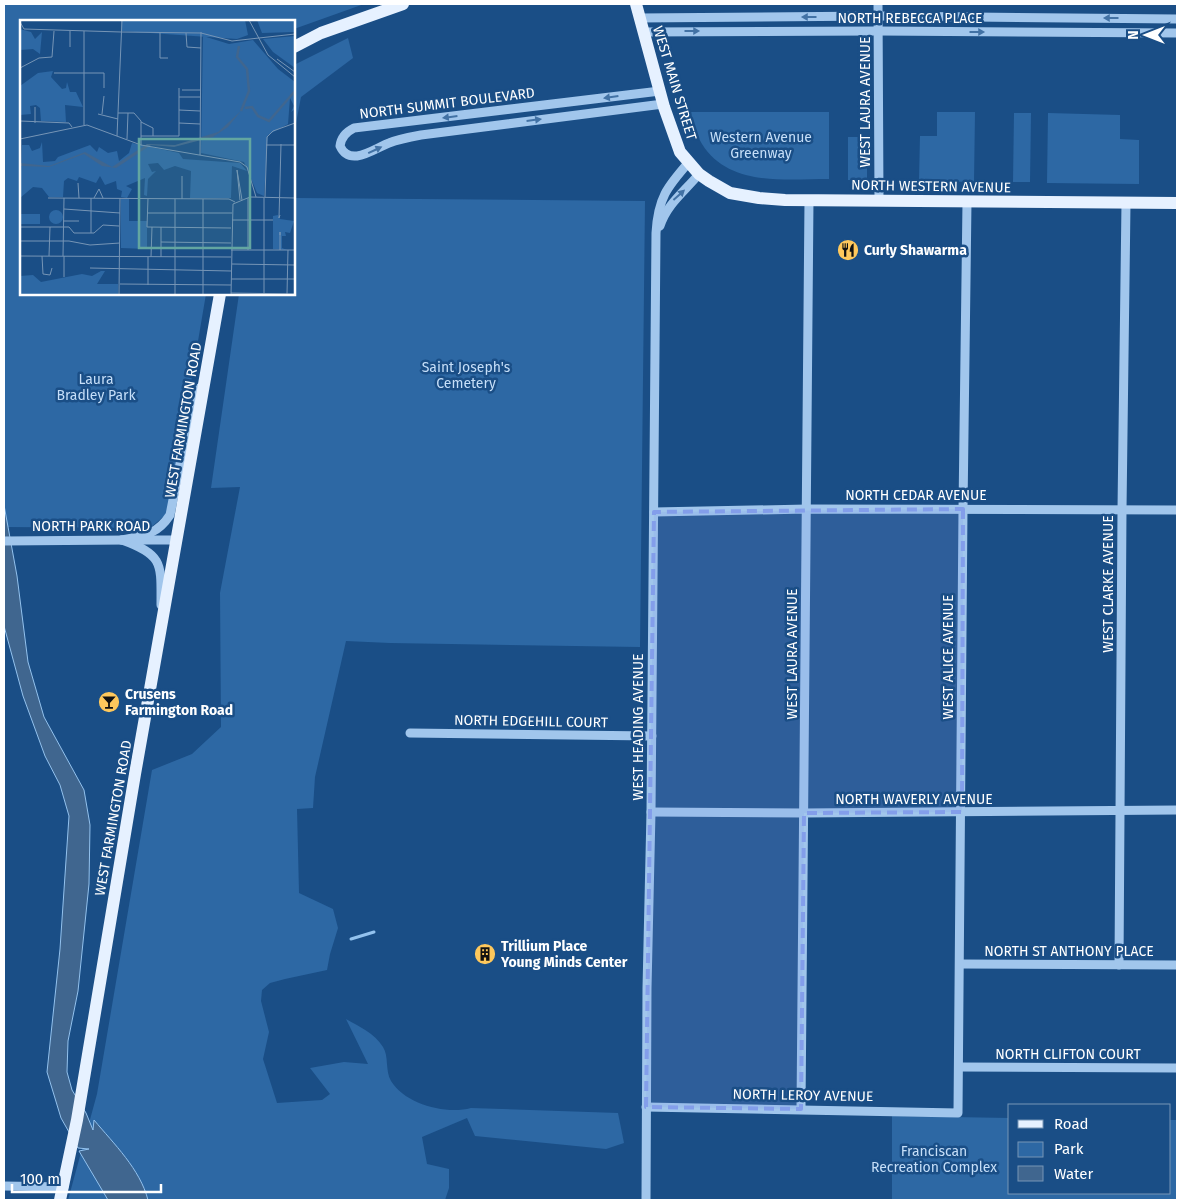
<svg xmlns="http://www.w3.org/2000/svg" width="1181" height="1204" viewBox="0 0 1181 1204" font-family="'Fira Sans',sans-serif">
<rect width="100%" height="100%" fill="#1a4e86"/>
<g fill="#2d68a4">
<polygon points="4,4 364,4 294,29 294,21 21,21 21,294 206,294 169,512 150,528 4,527"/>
<polygon points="348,38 353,58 301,97 294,134 294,65"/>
<path d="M690,112H829V179C785,179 729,187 702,144C696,134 694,122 690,112Z"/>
<polygon points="937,112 975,112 974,182 919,181 920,136 937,136"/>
<polygon points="1014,113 1031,113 1030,182 1013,182"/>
<polygon points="1048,113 1120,115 1120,139 1139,140 1139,184 1047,183"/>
<rect x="848" y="137" width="19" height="43"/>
<path d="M294,163H296L295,198L645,201L640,647L390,643L346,641L315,777L313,808L297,809L299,893L333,909L338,928L330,954L327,970L285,979L270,983L262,990L261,1001L269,1032L263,1059L277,1103L322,1100L330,1094L310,1068L344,1062L368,1064L346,1019C360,1027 374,1033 383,1047C389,1056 385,1071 391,1081C405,1104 446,1115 471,1108L618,1113L624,1143L606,1149L475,1136L467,1118L422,1137L427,1164L449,1169V1188L445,1200H68L97,1094L152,770L192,754L221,727L220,593L240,487L211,488L239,294H294Z"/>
<polygon points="892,1116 1010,1118 1010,1193 1170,1193 1170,1120 1177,1120 1177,1200 892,1200"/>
</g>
<path fill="#40668f" stroke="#93c2ee" d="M4,505L17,576L28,662L44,717L84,790L90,825L89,884L78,991L68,1041L67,1072L72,1090L86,1113L93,1130L94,1120C114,1144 140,1169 148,1200H108L79,1151L89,1149L78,1148L61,1118L47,1072L60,949L69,816L60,785L45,756L23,696L4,626Z"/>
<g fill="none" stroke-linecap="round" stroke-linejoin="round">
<polyline stroke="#93c2ee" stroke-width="3" points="351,939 374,932"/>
<g stroke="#a1c6ec" stroke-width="9">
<polyline points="878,4 879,200"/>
<polyline points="639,18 878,16 1177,19"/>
<polyline points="643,32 878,31 1177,33"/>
<path d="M660,91L354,128C346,132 341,137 340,146C350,168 375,148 389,143C399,139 410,137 421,135L663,104"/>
<path d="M660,226C667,204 685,191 699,174"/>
<polyline points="654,512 807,509 1177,510"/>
<path d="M121,540C143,536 157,535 170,515L189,418L199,388"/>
<path d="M122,540C164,555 161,564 161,605"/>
<polyline points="140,540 177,540"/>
<polyline points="4,541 127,540"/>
<polyline points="410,733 652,736"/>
<polyline points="651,812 804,813 1177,810"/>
<polyline points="960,964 1177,965"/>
<polyline points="1119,965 1122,510 1126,203"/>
<polyline points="959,1067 1177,1068"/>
<polyline points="646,1107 958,1113 963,509 967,202"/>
<polyline points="801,1109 809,200"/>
<polyline points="4,1186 64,1187"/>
<path d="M646,1200L647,988L651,812L656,233C658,198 667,187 689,162"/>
</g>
<g stroke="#e6f1ff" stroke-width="12">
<polyline points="636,4 664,107 680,152 699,174 709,181 730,193 759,198 785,200 1177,203"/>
<polyline points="294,47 321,33 403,4"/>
<polyline points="60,1200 77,1120 135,774 220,294"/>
</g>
</g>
<defs><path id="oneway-solid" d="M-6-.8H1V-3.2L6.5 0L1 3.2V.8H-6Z" transform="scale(1.25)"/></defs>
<g fill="#4272a5">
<use href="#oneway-solid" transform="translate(809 17) rotate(180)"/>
<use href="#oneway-solid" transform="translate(1111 18) rotate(-180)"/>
<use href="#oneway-solid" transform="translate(692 31)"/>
<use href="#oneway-solid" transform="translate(977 32)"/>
<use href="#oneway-solid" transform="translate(611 97) rotate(172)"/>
<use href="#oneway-solid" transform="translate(450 117) rotate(173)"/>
<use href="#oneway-solid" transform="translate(534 120) rotate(-7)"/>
<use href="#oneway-solid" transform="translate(375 150) rotate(-25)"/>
<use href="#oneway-solid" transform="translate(679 195) rotate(-42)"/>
</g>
<path fill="#839eea" fill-opacity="0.2" stroke="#839eea" stroke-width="4" stroke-dasharray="10 6" stroke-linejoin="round" d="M963,509L962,812L804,813L801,1109L646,1107L654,512Z"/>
<defs>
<g id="restaurant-disc" transform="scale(1.125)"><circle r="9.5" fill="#fec85c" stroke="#1a4e86"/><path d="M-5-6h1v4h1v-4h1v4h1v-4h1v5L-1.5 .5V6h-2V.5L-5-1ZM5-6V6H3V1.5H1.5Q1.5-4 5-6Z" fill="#111"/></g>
<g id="bar-disc" transform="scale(1.125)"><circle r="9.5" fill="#fec85c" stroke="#1a4e86"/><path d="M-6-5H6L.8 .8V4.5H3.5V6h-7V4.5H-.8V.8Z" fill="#111"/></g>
<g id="building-disc" transform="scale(1.125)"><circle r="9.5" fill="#fec85c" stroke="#1a4e86"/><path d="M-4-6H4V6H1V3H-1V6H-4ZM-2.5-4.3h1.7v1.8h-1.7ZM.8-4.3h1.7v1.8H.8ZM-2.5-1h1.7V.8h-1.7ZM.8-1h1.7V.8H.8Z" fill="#111"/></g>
</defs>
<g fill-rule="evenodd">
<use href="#restaurant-disc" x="848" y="250"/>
<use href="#bar-disc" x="109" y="702"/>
<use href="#building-disc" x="485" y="954"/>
</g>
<g text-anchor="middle" stroke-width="5" stroke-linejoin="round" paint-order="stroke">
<g font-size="14" fill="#fff" stroke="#1a4e86">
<text x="910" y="23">NORTH REBECCA PLACE</text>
<text transform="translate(675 83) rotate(73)" y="5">WEST MAIN STREET</text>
<text transform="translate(865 102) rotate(-90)" y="5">WEST LAURA AVENUE</text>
<text transform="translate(447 103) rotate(-7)" y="5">NORTH SUMMIT BOULEVARD</text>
<text transform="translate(931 186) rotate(1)" y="5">NORTH WESTERN AVENUE</text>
<text transform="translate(183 420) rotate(-80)" y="5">WEST FARMINGTON ROAD</text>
<text x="916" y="500">NORTH CEDAR AVENUE</text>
<text x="91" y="531">NORTH PARK ROAD</text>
<text transform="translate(1108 584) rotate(-90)" y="5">WEST CLARKE AVENUE</text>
<text transform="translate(792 654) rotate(-90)" y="5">WEST LAURA AVENUE</text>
<text transform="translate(948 657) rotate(-90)" y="5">WEST ALICE AVENUE</text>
<text transform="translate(531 721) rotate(1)" y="5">NORTH EDGEHILL COURT</text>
<text transform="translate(638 727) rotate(-90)" y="5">WEST HEADING AVENUE</text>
<text x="914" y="804">NORTH WAVERLY AVENUE</text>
<text transform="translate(113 818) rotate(-80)" y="5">WEST FARMINGTON ROAD</text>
<text x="1069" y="956">NORTH ST ANTHONY PLACE</text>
<text x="1068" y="1059">NORTH CLIFTON COURT</text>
<text transform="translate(803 1095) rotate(1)" y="5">NORTH LEROY AVENUE</text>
</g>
<g font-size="14" fill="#c6dff9" stroke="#1a4e86">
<text x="761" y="142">Western Avenue<tspan x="761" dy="16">Greenway</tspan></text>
<text x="466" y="372">Saint Joseph's<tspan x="466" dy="16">Cemetery</tspan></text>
<text x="96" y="384">Laura<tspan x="96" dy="16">Bradley Park</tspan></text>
<text x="934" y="1156">Franciscan<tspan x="934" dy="16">Recreation Complex</tspan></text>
</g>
<g font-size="14" font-weight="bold" fill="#fff" stroke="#1a4e86" text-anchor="start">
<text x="864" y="255">Curly Shawarma</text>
<text x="125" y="699">Crusens<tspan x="125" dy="16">Farmington Road</tspan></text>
<text x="501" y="951">Trillium Place<tspan x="501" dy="16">Young Minds Center</tspan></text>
</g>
</g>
<g transform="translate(20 20)">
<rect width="275" height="275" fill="#1a4e86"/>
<path d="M101,0H225L228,15L217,19L101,11ZM237,0H275V12L242,13ZM0,9L11,12L15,19L22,12L20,34L13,29L0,30ZM183,16L209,24L233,20L258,49L275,62V89L271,92L274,86L270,78L268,104L248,115L244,176L237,173L224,142L181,133ZM275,16V48L253,32L243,19ZM33,51L31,57L42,69L46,68L47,62L50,72H56L63,87L45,85L46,102L21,101L20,88L16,85L10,86L11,94L0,95V66L18,53ZM22,122L23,142L35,141L38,137L70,125L77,132L79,127L88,133L97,131L99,141L109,133L112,123L159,133L163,139L220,143L227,151L212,146L211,178H170L171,151L155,146L144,150L138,143L128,144L132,152L136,151L128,159L127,176L124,175L125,158L106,166L112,169L107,178L101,177L102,171L97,169L96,161L85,165L80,156L76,163L59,157L57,161L48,158L44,161L43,177H29L22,168L13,167L0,178L2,125H9L12,131L20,128ZM101,179H109V201H127V229L101,228ZM29 197a7 7 0 1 1 14 0a7 7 0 1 1-14 0ZM1,194H20V204H1ZM258,195L260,199L274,201L270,213L265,212L266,216H262V228L267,230L253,229V196ZM81,251H85L77,264H98V275H0V256L13,255L21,262L62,254L72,256Z" fill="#2d68a4"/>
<path d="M221,91L208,107L193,117L154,127L131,125L96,148L82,146L64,134L29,147L0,146V143L29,146L65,132L92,147L127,124L155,125L198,112Z" fill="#40668f"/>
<path fill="none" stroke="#40668f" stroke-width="2.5" d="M219,26L217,37L227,49L229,71L221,91M225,88L232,87L238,96L249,101L275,71"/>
<path fill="none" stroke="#7695b6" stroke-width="1" d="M229,0L248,35L275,57M0,2L4,9L101,12M64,11V105M101,12L181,13L212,21L275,14M140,12V38H148M166,13L167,27L181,28M50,27V11M257,39L275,52M0,48L19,38L32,37L34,11M34,53H84V68M162,70H181M159,77H181M159,90L180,91M98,93H114L121,101V125M78,94L98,99M82,94L84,76M0,101L49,103L52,107M121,102L133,108V116M15,103V87M159,103L180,104M97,116L102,0M121,116H159V68M0,119L67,105L121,125L220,142L227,147L236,177M107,119L108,93M246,125H275M180,135L181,12M58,163L59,178M245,177L247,117L253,111L275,103M28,178L209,179L215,182M71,178V213M74,178L79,169L83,178M128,178L127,207L211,208M162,179V156M183,179V275M220,180L217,150L222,180M44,189L100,193M128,193H212M260,195L259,198L261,124M212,200H253M43,201H59M0,207H49L54,213M54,213H74L83,205L99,206M260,215V212V230M0,221H49L70,225L100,223M141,222L211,223M211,230H275M228,230V178M0,236L211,237M22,236L23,254L30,255L32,248M29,236L30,207M43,236L44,178M131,237L132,207M141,237V207M212,244L275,245M70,248L211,251M44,257V236M211,259H275M100,264L211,265M128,265V237M211,273L275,274M267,274L268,230M99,275L100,178M155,275V179M211,275L213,184L230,177L275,178M244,275V178"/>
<path fill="#63a6a1" fill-opacity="0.15" stroke="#63a6a1" stroke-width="2.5" d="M119,119H230V228H119Z"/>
<rect width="275" height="275" fill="none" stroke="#fff" stroke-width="2.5"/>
</g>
<rect width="1181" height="1204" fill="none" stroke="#ffffff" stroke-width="10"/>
<rect x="1008" y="1104" width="162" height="90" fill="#1a4e86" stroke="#7695b6"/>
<rect x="1018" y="1120" width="25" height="8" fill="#e6f1ff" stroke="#7695b6"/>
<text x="1054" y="1129" font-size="15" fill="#ffffff">Road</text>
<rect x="1018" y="1142" width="25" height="15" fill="#2d68a4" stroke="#7695b6"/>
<text x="1054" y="1154" font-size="15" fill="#ffffff">Park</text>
<rect x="1018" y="1166" width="25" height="15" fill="#40668f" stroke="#7695b6"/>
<text x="1054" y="1179" font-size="15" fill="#ffffff">Water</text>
<g transform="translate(1146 35) rotate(270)" stroke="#1a4e86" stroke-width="4" paint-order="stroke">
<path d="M0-4L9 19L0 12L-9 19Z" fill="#ffffff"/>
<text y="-8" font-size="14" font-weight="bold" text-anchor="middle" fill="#ffffff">N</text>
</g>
<path d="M12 1184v8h149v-8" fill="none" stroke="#ffffff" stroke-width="2.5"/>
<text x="20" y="1184" font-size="15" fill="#ffffff" stroke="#1a4e86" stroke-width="4" paint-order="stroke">100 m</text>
</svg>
